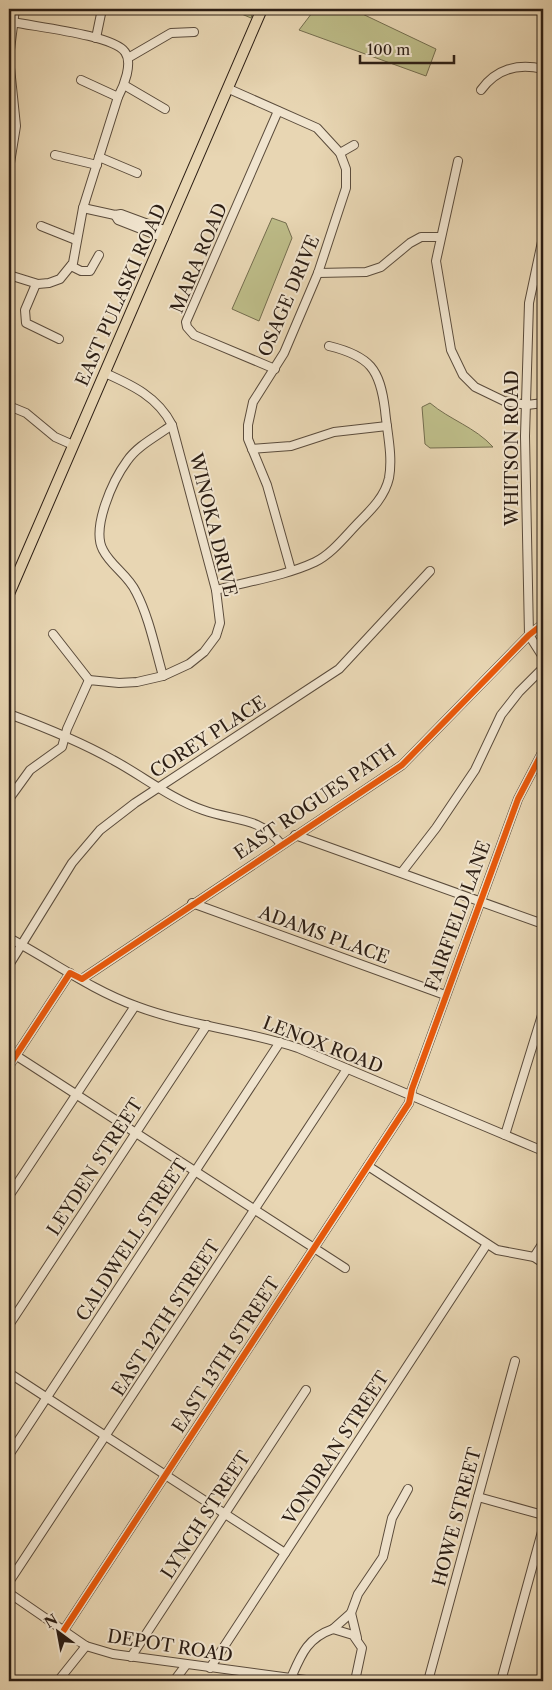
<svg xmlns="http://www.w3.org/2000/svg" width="552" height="1690" viewBox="0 0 552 1690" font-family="'Libre Caslon Text',serif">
<rect width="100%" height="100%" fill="#e8d6b3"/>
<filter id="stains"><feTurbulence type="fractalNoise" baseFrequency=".004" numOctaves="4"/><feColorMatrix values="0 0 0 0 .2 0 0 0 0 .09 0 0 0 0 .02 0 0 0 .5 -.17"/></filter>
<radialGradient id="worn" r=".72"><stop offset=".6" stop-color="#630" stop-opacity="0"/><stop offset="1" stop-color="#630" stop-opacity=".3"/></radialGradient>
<g fill="#bdbc88" stroke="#746d4e">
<polygon points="230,9 254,9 251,18"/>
<polygon points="315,9 352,9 436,49 426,76 299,30"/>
<polygon points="272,218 286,223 292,238 259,321 232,309"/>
<path d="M430,403C450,420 475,427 493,447L430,448L425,444L422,407Z"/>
</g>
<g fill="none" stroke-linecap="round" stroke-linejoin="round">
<g stroke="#5b4c3c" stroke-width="10">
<g id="minor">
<polyline points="96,38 102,9"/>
<polyline points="128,58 171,33 194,32"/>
<polyline points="81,80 118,97"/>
<polyline points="124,85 165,109"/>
<polyline points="229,89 317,128 340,153 346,169 346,188 318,273 284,353 253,402 248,425 248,439 267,485 291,570"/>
<path d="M481,90C496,69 518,63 543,69"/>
<polyline points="340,153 354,145"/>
<polyline points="55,155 97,165"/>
<polyline points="99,157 137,173"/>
<polyline points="458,161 436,261 451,350 463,375 475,387 504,401 527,405 543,403"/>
<polyline points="9,169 16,126 9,58 15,9"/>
<polyline points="83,208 115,215 121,214 167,231"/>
<polyline points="115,215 118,220 164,238"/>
<polyline points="41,226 76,240"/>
<polyline points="543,237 529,303 525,436 529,635 543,657"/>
<polyline points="71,266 81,271 90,271 99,255"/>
<polyline points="318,273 366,272 381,267 410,243 421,237 440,237"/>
<path d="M9,275L38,284L49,283L60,279L73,263L83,208L118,97C124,86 133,63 125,52C113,35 36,27 13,22"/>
<polyline points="36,284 25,310 26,323 59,339"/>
<polyline points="275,369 194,335 187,327 186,322 278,111"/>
<polyline points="9,406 26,413 55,437 73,445"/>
<polyline points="252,449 291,446 334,432 387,426"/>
<path d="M216,590C249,581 285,576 315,562C332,554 346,535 360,521C372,509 385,496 389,478C393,456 387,432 385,410C380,369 370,356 329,346"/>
<polyline points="53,634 89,680"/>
<path d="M163,676C155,648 149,617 136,592C128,575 111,566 103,550C91,528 113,480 127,461C137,446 157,436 172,425"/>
<path d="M9,714C44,727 81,742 113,760C143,776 171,799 203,810C233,821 259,816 281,844"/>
<path d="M9,799L30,770L62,747L67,729L89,680L119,683L137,682L163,676L189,664L204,652L216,636L220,623L216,590L172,425C158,397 132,385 105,373"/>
<polyline points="295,835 543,924"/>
<polyline points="402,872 436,828 475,770 501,715 519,692 543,668"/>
<polyline points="192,903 445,995"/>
<path d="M9,938C51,960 91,990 136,1006C189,1026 245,1030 298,1048L543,1151"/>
<polyline points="9,965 72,863 100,830 135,803 339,669 430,571"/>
<polyline points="82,979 402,765 529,635 543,624"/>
<polyline points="9,1051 345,1268"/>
<polyline points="9,1066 70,973"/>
<polyline points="505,1135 543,1012"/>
<polyline points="368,1166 497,1250 534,1257 543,1263"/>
<polyline points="9,1196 135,1006"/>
<polyline points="534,1257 543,1243"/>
<polyline points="9,1325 207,1025"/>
<polyline points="9,1373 285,1553"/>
<polyline points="9,1455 280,1042"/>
<polyline points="478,1497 543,1515"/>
<polyline points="9,1582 347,1069"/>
<polyline points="9,1593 86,1646 113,1654 313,1681"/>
<polyline points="351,1613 357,1638"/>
<polyline points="333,1629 351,1613 358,1594 383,1557 392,1518 408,1489"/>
<polyline points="64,1630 409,1103 412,1089 518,799 543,751"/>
<polyline points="131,1657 306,1390"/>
<polyline points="210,1668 487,1244"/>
<path d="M291,1678C301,1655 307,1638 333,1629L353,1635L362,1648L355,1681"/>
<polyline points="58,1681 86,1646"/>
<polyline points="174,1681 186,1665"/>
<polyline points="428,1681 515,1361"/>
<polyline points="501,1681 543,1528"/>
</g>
</g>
<g stroke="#2c1e14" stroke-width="12">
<polyline id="major" points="9,594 262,9"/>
</g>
<use href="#minor" stroke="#f0e4ce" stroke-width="8"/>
<use href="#major" stroke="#e8d6b3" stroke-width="10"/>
<g stroke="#f0e4ce" stroke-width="9">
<g id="cycleway">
<polyline points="9,1066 70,973 82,979 402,765 529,635 543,624"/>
<polyline points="64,1630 409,1103 412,1089 518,799 543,751"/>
</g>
</g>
<use href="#cycleway" stroke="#e8590c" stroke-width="6"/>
</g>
<g text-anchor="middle" stroke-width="4" stroke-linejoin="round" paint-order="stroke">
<g font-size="18" fill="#2c1e14" stroke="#f0e4ce">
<text transform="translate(199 258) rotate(-67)" y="6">MARA ROAD</text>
<text transform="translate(121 295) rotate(-66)" y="6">EAST PULASKI ROAD</text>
<text transform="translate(289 296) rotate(-67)" y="6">OSAGE DRIVE</text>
<text transform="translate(512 448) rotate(-90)" y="6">WHITSON ROAD</text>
<text transform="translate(213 525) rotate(76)" y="6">WINOKA DRIVE</text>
<text transform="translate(208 737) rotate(-33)" y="6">COREY PLACE</text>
<text transform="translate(315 802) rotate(-34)" y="6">EAST ROGUES PATH</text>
<text transform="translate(458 916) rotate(-70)" y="6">FAIRFIELD LANE</text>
<text transform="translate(324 935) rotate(20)" y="6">ADAMS PLACE</text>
<text transform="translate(323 1045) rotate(21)" y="6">LENOX ROAD</text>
<text transform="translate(95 1167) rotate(-57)" y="6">LEYDEN STREET</text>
<text transform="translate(132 1240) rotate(-57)" y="6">CALDWELL STREET</text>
<text transform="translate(166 1318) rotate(-57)" y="6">EAST 12TH STREET</text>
<text transform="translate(226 1355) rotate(-57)" y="6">EAST 13TH STREET</text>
<text transform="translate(336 1448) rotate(-57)" y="6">VONDRAN STREET</text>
<text transform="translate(206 1515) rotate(-57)" y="6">LYNCH STREET</text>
<text transform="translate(457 1517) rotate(-75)" y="6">HOWE STREET</text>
<text transform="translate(170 1646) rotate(9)" y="6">DEPOT ROAD</text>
</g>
</g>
<rect width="552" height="1690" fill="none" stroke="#e8d6b3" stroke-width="30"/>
<rect x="10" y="10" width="532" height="1670" fill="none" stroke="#2c1e14" stroke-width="2.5"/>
<rect x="15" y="15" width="522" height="1660" fill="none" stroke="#2c1e14"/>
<g transform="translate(58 1632) rotate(328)" stroke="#f0e4ce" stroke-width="4" paint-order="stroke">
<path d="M0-4L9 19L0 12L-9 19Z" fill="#2c1e14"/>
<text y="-8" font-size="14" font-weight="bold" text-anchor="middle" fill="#2c1e14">N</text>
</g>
<path d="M360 55v8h94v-8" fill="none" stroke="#2c1e14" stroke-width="2.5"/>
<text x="367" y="55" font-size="15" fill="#2c1e14" stroke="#f0e4ce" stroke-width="4" paint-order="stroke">100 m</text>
<rect width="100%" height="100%" filter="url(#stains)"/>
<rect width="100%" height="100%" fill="url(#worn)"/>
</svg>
